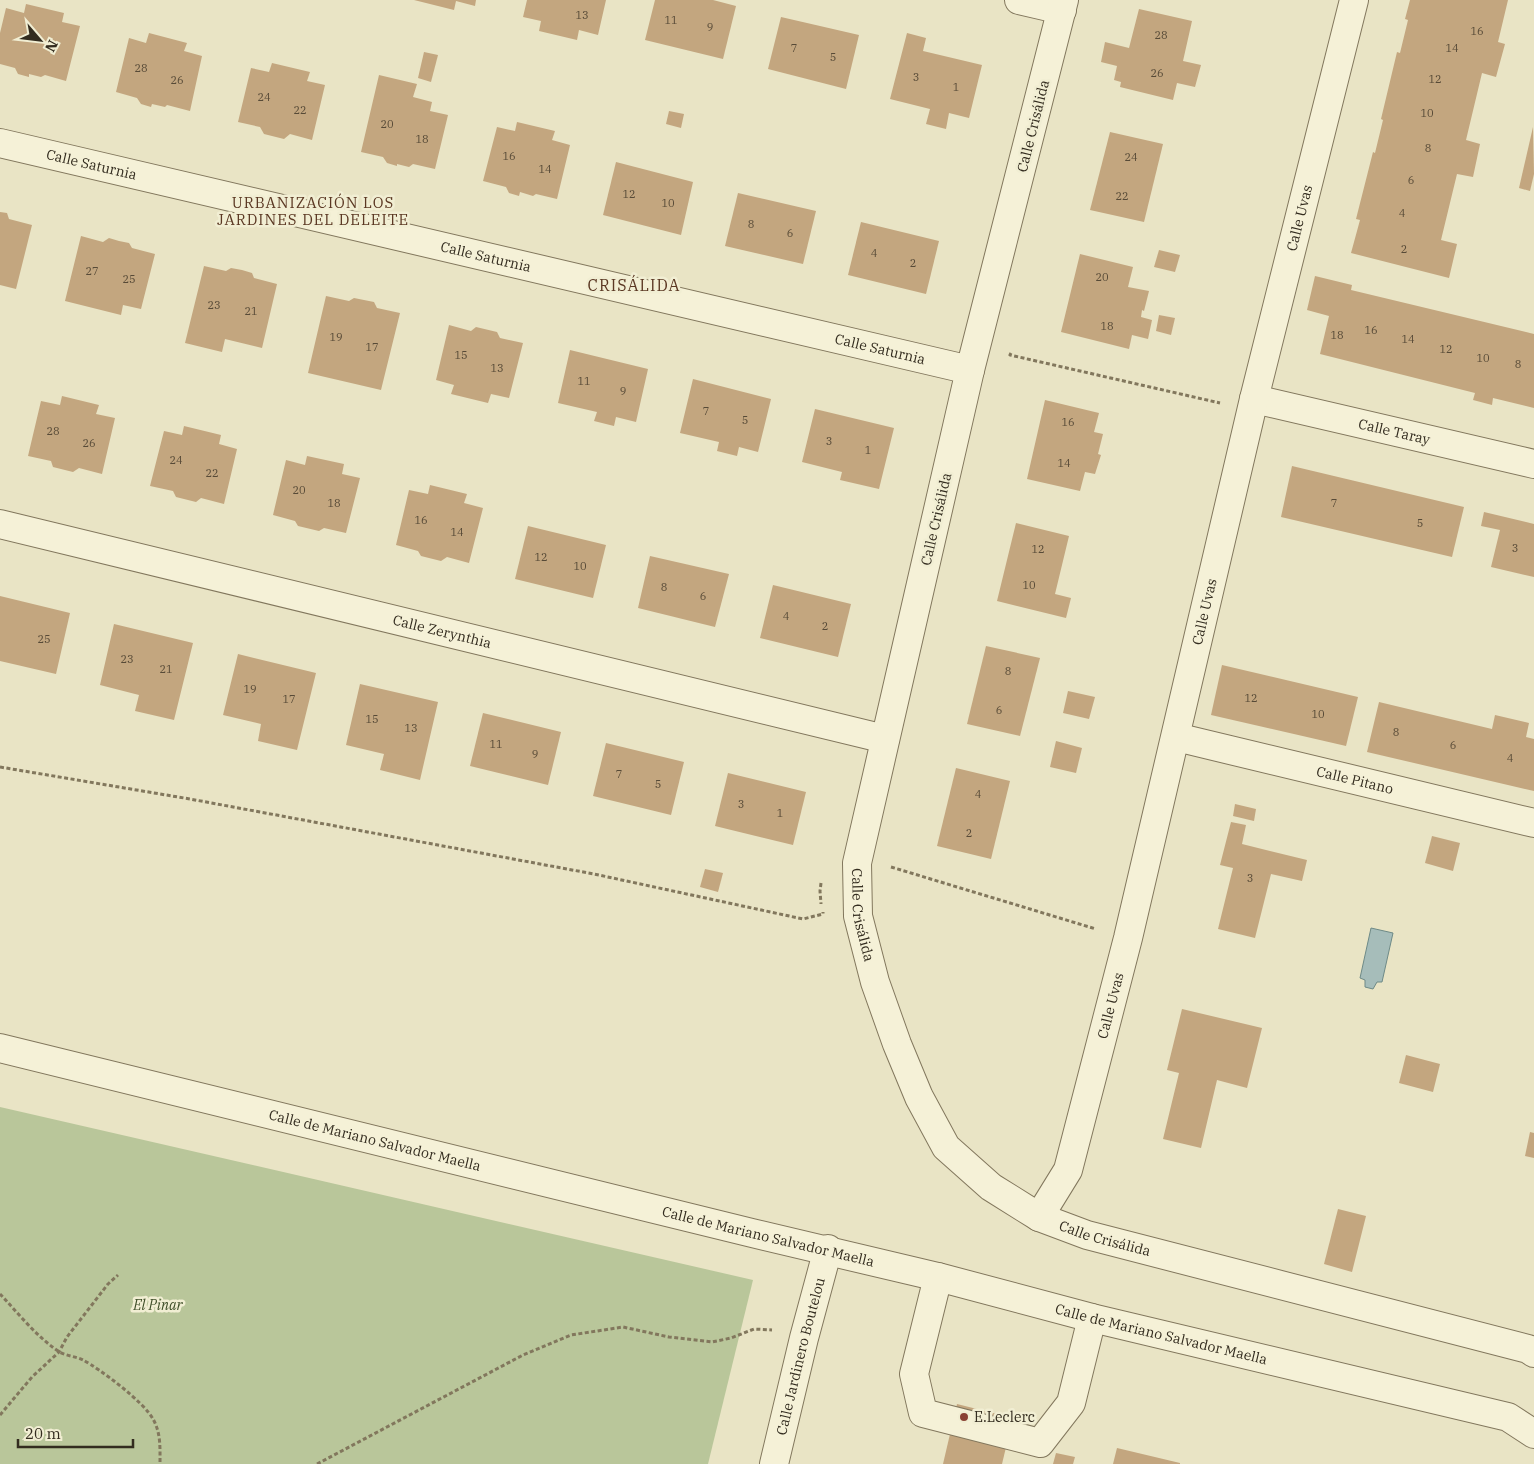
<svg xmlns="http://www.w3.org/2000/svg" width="1534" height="1464" viewBox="0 0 1534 1464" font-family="'IBM Plex Serif',serif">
<rect width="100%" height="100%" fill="#e9e4c5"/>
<polygon fill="#b9c69a" points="0,1107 753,1280 708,1464 0,1464"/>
<polygon fill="#a6bdba" stroke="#6e8a87" points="1371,928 1393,933 1382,982 1377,982 1373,989 1365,987 1365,980 1360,978"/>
<g fill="#c3a67f">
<polygon points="414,0 476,0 475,6 456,1 454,10"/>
<polygon points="527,0 606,0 598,35 579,30 577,40 539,31 541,21 523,17"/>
<polygon points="655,0 713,0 736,6 723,59 645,40"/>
<polygon points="1410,0 1508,0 1498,42 1505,44 1496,77 1482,73 1466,140 1480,144 1473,177 1457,174 1441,240 1457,244 1449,278 1351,253 1360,220 1356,219 1373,152 1375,153 1383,120 1381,119 1397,52 1400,53 1408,20 1405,19"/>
<polygon points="26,4 64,13 62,22 80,26 66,81 45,75 41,77 29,74 29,77 18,74 15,68 0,64 0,33 6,8 24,13"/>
<polygon points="1139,9 1192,21 1183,61 1201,65 1195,87 1177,83 1173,100 1120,87 1121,82 1114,80 1117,66 1101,62 1105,42 1129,48"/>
<polygon points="781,17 859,35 846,89 768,69"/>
<polygon points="149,33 187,43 184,51 202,56 190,111 167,105 165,107 152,104 151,107 141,104 137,98 116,92 129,38 146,43"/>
<polygon points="907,33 926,38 923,51 982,65 969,118 949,113 946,129 926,124 930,109 890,99"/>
<polygon points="424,52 438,55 431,82 418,78"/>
<polygon points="272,63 310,72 307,81 325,85 312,140 290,134 284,139 264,134 260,127 238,122 251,68 269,72"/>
<polygon points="379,75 417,84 413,97 432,102 430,111 448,115 435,169 413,164 409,167 397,164 397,166 387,163 383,157 361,152"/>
<polygon points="669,111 684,114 681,128 666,124"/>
<polygon points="517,122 555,131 552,140 570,145 557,199 536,194 533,196 520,192 519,196 509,193 506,187 483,181 497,127 515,131"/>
<polygon points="1533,127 1534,174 1530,191 1519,188"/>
<polygon points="1110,132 1163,144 1144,222 1090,210"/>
<polygon points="616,162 693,182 681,235 603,215"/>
<polygon points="738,193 816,211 803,264 725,246"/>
<polygon points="0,212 7,213 9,219 32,225 16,289 0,285"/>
<polygon points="861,222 939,241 926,294 848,275"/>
<polygon points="81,236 103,242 109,238 119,241 129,243 132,248 155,254 141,309 123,305 121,315 65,301"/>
<polygon points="1159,250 1180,255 1175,272 1154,267"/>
<polygon points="1080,254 1133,267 1128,287 1149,291 1144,311 1142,310 1141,317 1152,320 1148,339 1132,335 1129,349 1061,332"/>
<polygon points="204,266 226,271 231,268 242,270 252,273 254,278 277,284 262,348 225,339 222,352 185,343"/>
<polygon points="1315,276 1352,285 1351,290 1534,334 1534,408 1493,398 1492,405 1473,400 1475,393 1320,354 1329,316 1307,310"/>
<polygon points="326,296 349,301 354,298 374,302 377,308 400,313 381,390 308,373"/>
<polygon points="1159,315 1175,318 1171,335 1156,331"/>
<polygon points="449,325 471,331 476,327 497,332 500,338 523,343 509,398 491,394 488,403 451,394 454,385 436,380"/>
<polygon points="570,350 648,369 636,422 616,417 614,426 594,421 597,412 558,403"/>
<polygon points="693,379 771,399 758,452 739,447 737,456 717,451 719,442 680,433"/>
<polygon points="62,396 99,405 96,414 115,418 102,474 79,468 73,472 53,467 51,461 28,456 41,401 60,405"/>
<polygon points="1045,400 1099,413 1094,432 1103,434 1098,454 1101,455 1095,474 1085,472 1080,491 1027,479"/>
<polygon points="815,409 894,428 879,489 840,480 842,472 802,462"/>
<polygon points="184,426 221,435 219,444 237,449 224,504 201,498 196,502 176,497 173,491 150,486 164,431 182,435"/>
<polygon points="307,456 344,464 342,474 360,478 346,533 324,528 319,531 298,526 295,521 273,515 286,460 305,465"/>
<polygon points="1292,466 1464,507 1452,557 1281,517"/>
<polygon points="430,485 467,494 464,503 483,508 469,563 447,557 441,561 421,556 418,551 396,545 409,490 428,494"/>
<polygon points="1484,512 1534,524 1534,577 1491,567 1500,530 1481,526"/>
<polygon points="1016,523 1069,536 1055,594 1071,598 1066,618 997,601"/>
<polygon points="528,526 606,545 593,598 515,579"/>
<polygon points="650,556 729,574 715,627 638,608"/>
<polygon points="773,585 851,604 838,657 760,638"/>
<polygon points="0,596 70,613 56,674 0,661"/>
<polygon points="114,624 193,643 174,720 135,711 139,695 100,685"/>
<polygon points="986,646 1040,658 1020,736 967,724"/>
<polygon points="238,654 316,673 297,750 258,741 261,724 223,715"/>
<polygon points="1222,665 1358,697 1346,746 1211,715"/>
<polygon points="360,684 438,702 420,780 380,770 384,754 346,745"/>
<polygon points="1068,691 1095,697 1089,719 1063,713"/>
<polygon points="1379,702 1492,729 1495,715 1529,723 1526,737 1534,739 1534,791 1367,752"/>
<polygon points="483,713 561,732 548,785 470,766"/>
<polygon points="1056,741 1082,748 1076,773 1050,767"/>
<polygon points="606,743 684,762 671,815 593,796"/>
<polygon points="956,768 1010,781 991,859 937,846"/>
<polygon points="728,773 806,792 793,845 715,826"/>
<polygon points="1235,804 1256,809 1254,821 1233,816"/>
<polygon points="1231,822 1246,825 1242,844 1307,860 1302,881 1271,874 1255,938 1218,929 1233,868 1220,865"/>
<polygon points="1432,836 1460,843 1453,871 1425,863"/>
<polygon points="705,869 723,873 718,892 700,887"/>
<polygon points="1182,1009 1262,1028 1247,1088 1217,1080 1201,1148 1163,1139 1179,1073 1167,1070"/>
<polygon points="1406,1055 1440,1064 1433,1092 1399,1083"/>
<polygon points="1530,1132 1534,1133 1534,1158 1525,1156"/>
<polygon points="1338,1209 1366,1216 1352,1272 1324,1264"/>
<polygon points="957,1404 1013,1418 1002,1464 943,1464"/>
<polygon points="1117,1448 1180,1463 1180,1464 1113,1464"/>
<polygon points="1056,1453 1075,1457 1073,1464 1053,1464"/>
</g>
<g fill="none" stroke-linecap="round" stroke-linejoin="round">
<g stroke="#82775d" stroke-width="30">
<g id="minor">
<polyline points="1019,0 1062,10"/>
<path id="s1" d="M1064,0L970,370L857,863L858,916L875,982L897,1044L919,1097L946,1147L991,1187L1039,1217L1087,1235L1528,1349L1534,1353"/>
<path id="s2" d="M0,143L970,370"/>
<path id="s3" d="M1254,399L1534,464"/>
<path id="s4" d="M0,524L885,739"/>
<path id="s5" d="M1176,737L1534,823"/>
<path id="s6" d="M0,1048L752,1233L938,1277L1092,1318L1508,1417L1534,1434"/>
<path id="s7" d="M1039,1217L1068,1170L1128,938L1254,399L1354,0"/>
<polyline points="938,1277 914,1374 923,1413 1040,1443 1071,1403 1092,1318"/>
<path id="s8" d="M774,1464L804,1338L828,1249"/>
</g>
</g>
<g stroke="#82775d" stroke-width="3" stroke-dasharray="4 2.5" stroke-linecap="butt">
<polyline points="1011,353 1010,355 1220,403"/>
<polyline points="0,767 190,799 594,874 803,919 823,914 823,912"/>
<polyline points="891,867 1096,929"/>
<polyline points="821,883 820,891 821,904"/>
<path d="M0,1294C18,1313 36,1336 58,1351C65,1356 75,1356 83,1360C100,1369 144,1402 153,1419C161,1433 160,1448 160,1464"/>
<polyline points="0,1415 32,1377 59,1352 67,1337 108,1284 118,1275"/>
<polyline points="317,1464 523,1355 571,1335 623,1327 669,1337 712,1342 731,1338 754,1329 772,1330"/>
</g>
<use href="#minor" stroke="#f5f1d7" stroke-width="28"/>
</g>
<circle fill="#8a4133" stroke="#f1eed3" stroke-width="2" cx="964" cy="1417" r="5"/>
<g text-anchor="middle" stroke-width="5" stroke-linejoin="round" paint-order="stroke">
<g font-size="11" fill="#574a37">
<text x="582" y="19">13</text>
<text x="671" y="24">11</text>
<text x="710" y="31">9</text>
<text x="1477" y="35">16</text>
<text x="1161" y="39">28</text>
<text x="794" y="52">7</text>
<text x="1452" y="52">14</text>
<text x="833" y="61">5</text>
<text x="141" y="72">28</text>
<text x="1157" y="77">26</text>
<text x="916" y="81">3</text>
<text x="1435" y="83">12</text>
<text x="177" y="84">26</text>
<text x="956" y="91">1</text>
<text x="264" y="101">24</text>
<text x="300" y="114">22</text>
<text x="1427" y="117">10</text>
<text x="387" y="128">20</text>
<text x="422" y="143">18</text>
<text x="1428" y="152">8</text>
<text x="509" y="160">16</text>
<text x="1131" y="161">24</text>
<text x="545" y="173">14</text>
<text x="1411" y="184">6</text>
<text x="629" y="198">12</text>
<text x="1122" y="200">22</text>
<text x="668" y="207">10</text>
<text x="1402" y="217">4</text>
<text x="751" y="228">8</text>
<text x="790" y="237">6</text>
<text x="1404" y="253">2</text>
<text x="874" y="257">4</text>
<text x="913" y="267">2</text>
<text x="92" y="275">27</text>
<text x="1102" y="281">20</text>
<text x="129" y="283">25</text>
<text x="214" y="309">23</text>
<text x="251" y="315">21</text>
<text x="1107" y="330">18</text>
<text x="1371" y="334">16</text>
<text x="1337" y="339">18</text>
<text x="336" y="341">19</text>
<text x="1408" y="343">14</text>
<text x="372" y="351">17</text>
<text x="1446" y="353">12</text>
<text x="461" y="359">15</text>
<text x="1483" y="362">10</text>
<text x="1518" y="368">8</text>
<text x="497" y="372">13</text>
<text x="584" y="385">11</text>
<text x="623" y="395">9</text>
<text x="706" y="415">7</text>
<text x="745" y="424">5</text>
<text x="1068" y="426">16</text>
<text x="53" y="435">28</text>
<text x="829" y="445">3</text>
<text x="89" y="447">26</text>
<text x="868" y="454">1</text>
<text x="176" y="464">24</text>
<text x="1064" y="467">14</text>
<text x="212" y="477">22</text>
<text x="299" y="494">20</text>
<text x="334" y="507">18</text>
<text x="1334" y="507">7</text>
<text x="421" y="524">16</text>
<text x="1420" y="527">5</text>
<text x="457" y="536">14</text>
<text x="1515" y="552">3</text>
<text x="1038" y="553">12</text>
<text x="541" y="561">12</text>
<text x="580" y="570">10</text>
<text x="1029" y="589">10</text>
<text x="664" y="591">8</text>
<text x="703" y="600">6</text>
<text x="786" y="620">4</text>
<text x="825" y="630">2</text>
<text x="44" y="643">25</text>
<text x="127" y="663">23</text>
<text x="166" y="673">21</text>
<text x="1008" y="675">8</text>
<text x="250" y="693">19</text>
<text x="1251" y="702">12</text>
<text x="289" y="703">17</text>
<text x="999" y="714">6</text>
<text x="1318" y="718">10</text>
<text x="372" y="723">15</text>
<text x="411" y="732">13</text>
<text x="1396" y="736">8</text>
<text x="496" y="748">11</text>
<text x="1453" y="749">6</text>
<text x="535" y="758">9</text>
<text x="1510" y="762">4</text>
<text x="619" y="778">7</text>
<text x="658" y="788">5</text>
<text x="978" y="798">4</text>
<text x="741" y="808">3</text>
<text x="780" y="817">1</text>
<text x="969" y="837">2</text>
<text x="1250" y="882">3</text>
</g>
<g font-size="14" fill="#332c1f" stroke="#f1eed3">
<text transform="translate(1033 126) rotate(-76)" y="5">Calle Crisálida</text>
<text dy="5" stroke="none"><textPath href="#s2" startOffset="94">Calle Saturnia</textPath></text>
<text dy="5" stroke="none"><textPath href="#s7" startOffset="1035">Calle Uvas</textPath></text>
<text dy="5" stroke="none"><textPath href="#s2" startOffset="499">Calle Saturnia</textPath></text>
<text dy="5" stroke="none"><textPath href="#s2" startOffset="904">Calle Saturnia</textPath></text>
<text dy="5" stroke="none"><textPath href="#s3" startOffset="144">Calle Taray</textPath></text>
<text transform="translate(936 519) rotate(-77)" y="5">Calle Crisálida</text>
<text dy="5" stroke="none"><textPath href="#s7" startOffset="630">Calle Uvas</textPath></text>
<text dy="5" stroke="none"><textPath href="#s4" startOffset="455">Calle Zerynthia</textPath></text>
<text dy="5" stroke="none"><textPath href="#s5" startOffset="184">Calle Pitano</textPath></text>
<text dy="5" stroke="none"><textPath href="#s1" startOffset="940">Calle Crisálida</textPath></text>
<text dy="5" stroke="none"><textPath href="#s7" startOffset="225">Calle Uvas</textPath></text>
<text dy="5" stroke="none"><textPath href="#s6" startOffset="386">Calle de Mariano Salvador Maella</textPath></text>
<text dy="5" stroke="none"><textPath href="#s6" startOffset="791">Calle de Mariano Salvador Maella</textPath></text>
<text dy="5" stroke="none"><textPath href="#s1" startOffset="1375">Calle Crisálida</textPath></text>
<text dy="5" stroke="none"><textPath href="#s6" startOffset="1196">Calle de Mariano Salvador Maella</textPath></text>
<text dy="5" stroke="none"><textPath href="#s8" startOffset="111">Calle Jardinero Boutelou</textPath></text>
</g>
<g font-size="14" font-style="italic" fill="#3e4e28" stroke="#f1eed3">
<text x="158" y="1310">El Pinar</text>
</g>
<g font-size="14" fill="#332c1f" stroke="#f1eed3" text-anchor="start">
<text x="974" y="1422">E.Leclerc</text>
</g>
<g font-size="15" letter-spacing="1" fill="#5b3823" stroke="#f1eed3">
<text x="313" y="208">URBANIZACIÓN LOS<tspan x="313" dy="17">JARDINES DEL DELEITE</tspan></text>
</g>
<g font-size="16" letter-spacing="1" fill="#5b3823" stroke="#f1eed3">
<text x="634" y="291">CRISÁLIDA</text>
</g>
</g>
<g transform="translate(40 40) rotate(118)" stroke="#f1eed3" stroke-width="4" paint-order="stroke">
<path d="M0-4L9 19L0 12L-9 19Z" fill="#332c1f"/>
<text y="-8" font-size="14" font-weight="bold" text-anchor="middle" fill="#332c1f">N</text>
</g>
<path d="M18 1439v8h115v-8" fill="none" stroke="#332c1f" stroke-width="2.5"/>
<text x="25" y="1439" font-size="15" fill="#332c1f" stroke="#f1eed3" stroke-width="4" paint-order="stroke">20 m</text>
</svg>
